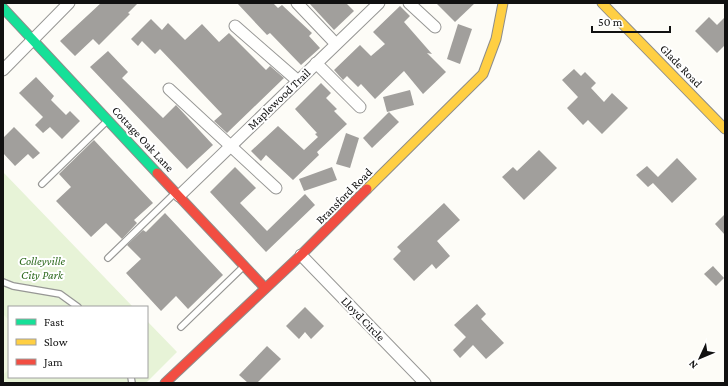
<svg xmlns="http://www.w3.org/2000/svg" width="728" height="386" viewBox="0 0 728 386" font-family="'Crimson Pro',serif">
<rect width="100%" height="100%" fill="#fdfcf7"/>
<polygon fill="#e7f3d7" points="3,172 133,307 9,307 9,377 147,377 147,321 177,352 146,383 3,383"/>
<polygon fill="#f0f6e1" points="3,314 9,320 9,369 3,375"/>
<g fill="#a19f9c">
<polygon points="101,3 138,3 128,13 130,14 99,45 93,39 75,56 60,41"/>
<polygon points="237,3 273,3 278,8 282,5 312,33 309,36 320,48 301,65 270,33 267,35"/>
<polygon points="309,3 346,3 354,11 334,30"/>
<polygon points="436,3 475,3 455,22"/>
<polygon points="400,6 410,16 404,22 432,54 427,53 446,72 423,94 404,71 375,99 361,84 358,87 347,76 343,80 334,70 360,45 371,56 385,44 373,32"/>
<polygon points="709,17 717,25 725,17 725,45 717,53 695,31"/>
<polygon points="151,19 162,30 168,23 185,40 202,24 219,42 229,33 266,70 270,66 284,78 227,133 214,121 222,114 160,49 155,54 142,41 138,46 131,39"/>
<polygon points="458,24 472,29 460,64 447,59"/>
<polygon points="108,51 128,72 122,78 163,118 176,105 213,145 187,169 90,67"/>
<polygon points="574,69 581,76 585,72 596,83 591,88 604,102 612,93 628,108 602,134 588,120 583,125 567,108 578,97 562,80"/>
<polygon points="36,77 54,96 51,100 66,115 70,111 80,121 62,139 50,127 43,133 35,125 43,117 19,93"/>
<polygon points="321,83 331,93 326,98 337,109 334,111 347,124 317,152 319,155 293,180 266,155 261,161 251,151 278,126 304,150 318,137 315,134 317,133 295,109"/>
<polygon points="410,90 414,105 387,112 383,97"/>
<polygon points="389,112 399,122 372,148 363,138"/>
<polygon points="14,127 40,153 33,159 28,154 15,166 3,153 3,138"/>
<polygon points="346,133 359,138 350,168 336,164"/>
<polygon points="94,140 153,203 134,220 137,223 122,239 106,223 91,237 56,201 71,187 59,174"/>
<polygon points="539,150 557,168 524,200 502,177 513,167 517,171"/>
<polygon points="677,158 697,179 672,203 653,183 648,187 636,175 647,166 658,177"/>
<polygon points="235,167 256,188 240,203 267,231 305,194 315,205 266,252 210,192"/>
<polygon points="332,167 337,180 304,191 299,179"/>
<polygon points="444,203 460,220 437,241 450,256 436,269 432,264 414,281 393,259 401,251 397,247"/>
<polygon points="165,213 223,275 188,309 176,296 161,311 126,273 141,259 127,245 143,230 146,232"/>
<polygon points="725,214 725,235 715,224"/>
<polygon points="713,266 724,278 716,286 704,274"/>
<polygon points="477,304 486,314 481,319 504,343 486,359 473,345 460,358 453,350 466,337 454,325"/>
<polygon points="305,307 324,326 311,339 305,332 299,339 286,326"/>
<polygon points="267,346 281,359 257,383 248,383 239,375"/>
</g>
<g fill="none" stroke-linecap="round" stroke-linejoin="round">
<g stroke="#979795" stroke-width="8">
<g id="lane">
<polyline points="42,184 107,121"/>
<polyline points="108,258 174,194"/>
<polyline points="3,282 13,286 60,294 78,307"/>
<polyline points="181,327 243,267"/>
<polyline points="131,377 132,383"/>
</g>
</g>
<g stroke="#979795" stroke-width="13">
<g id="street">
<polyline points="297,3 336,44"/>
<polyline points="409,3 435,27"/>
<polyline points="235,26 298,81"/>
<polyline points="316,63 360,107"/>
<polyline points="3,70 69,3"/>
<polyline points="169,89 276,188"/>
<polyline points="179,196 379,3"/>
<polyline points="301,255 425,383"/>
</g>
</g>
<g stroke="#8e8d8b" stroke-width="11">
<polyline id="fast" points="3,8 157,173"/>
</g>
<g stroke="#8e8d8b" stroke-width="11">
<g id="slow">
<polyline points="602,3 725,129"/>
<polyline points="367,189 483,74 496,39 503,3"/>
</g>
</g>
<g stroke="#8e8d8b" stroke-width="11">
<g id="jam">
<polyline points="157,173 265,288"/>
<polyline points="165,383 301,255 367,189"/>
</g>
</g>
<use href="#lane" stroke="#fffffe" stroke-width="5.5"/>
<use href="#street" stroke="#fffffe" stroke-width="11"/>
<use href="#fast" stroke="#16e098" stroke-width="9"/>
<use href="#slow" stroke="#ffcf43" stroke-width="9"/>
<use href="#jam" stroke="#f24e42" stroke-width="9"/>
</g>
<g text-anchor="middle" stroke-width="4" stroke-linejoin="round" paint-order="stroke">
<g font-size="12" fill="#111" stroke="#fff">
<text transform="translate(681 66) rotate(46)" y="4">Glade Road</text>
<text transform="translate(279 99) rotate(-44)" y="4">Maplewood Trail</text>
<text transform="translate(143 139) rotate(47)" y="4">Cottage Oak Lane</text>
<text transform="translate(344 196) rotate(-45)" y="4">Bransford Road</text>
<text transform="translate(363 319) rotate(46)" y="4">Lloyd Circle</text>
</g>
<g font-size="12" font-style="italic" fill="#2f6b1f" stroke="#fff">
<text x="42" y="265">Colleyville<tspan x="42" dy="14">City Park</tspan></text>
</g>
</g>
<rect width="728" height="386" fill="none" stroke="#111111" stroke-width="8"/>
<rect x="8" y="306" width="140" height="72" fill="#ffffff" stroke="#a0a0a0"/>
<rect x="16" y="319" width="20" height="6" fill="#16e098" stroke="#a0a0a0"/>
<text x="44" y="326" font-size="12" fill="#111111">Fast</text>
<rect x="16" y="339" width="20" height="6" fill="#ffcf43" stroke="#a0a0a0"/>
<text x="44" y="346" font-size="12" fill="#111111">Slow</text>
<rect x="16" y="359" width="20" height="6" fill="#f24e42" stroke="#a0a0a0"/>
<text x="44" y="366" font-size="12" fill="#111111">Jam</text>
<g transform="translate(700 358) rotate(226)" stroke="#ffffff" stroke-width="3" paint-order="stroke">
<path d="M0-3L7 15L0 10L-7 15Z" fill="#111111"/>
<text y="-6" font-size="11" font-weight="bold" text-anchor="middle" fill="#111111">N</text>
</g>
<path d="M592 26v6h78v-6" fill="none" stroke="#111111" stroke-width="2"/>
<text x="598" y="26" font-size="12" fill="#111111" stroke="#ffffff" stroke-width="3" paint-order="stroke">50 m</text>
</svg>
